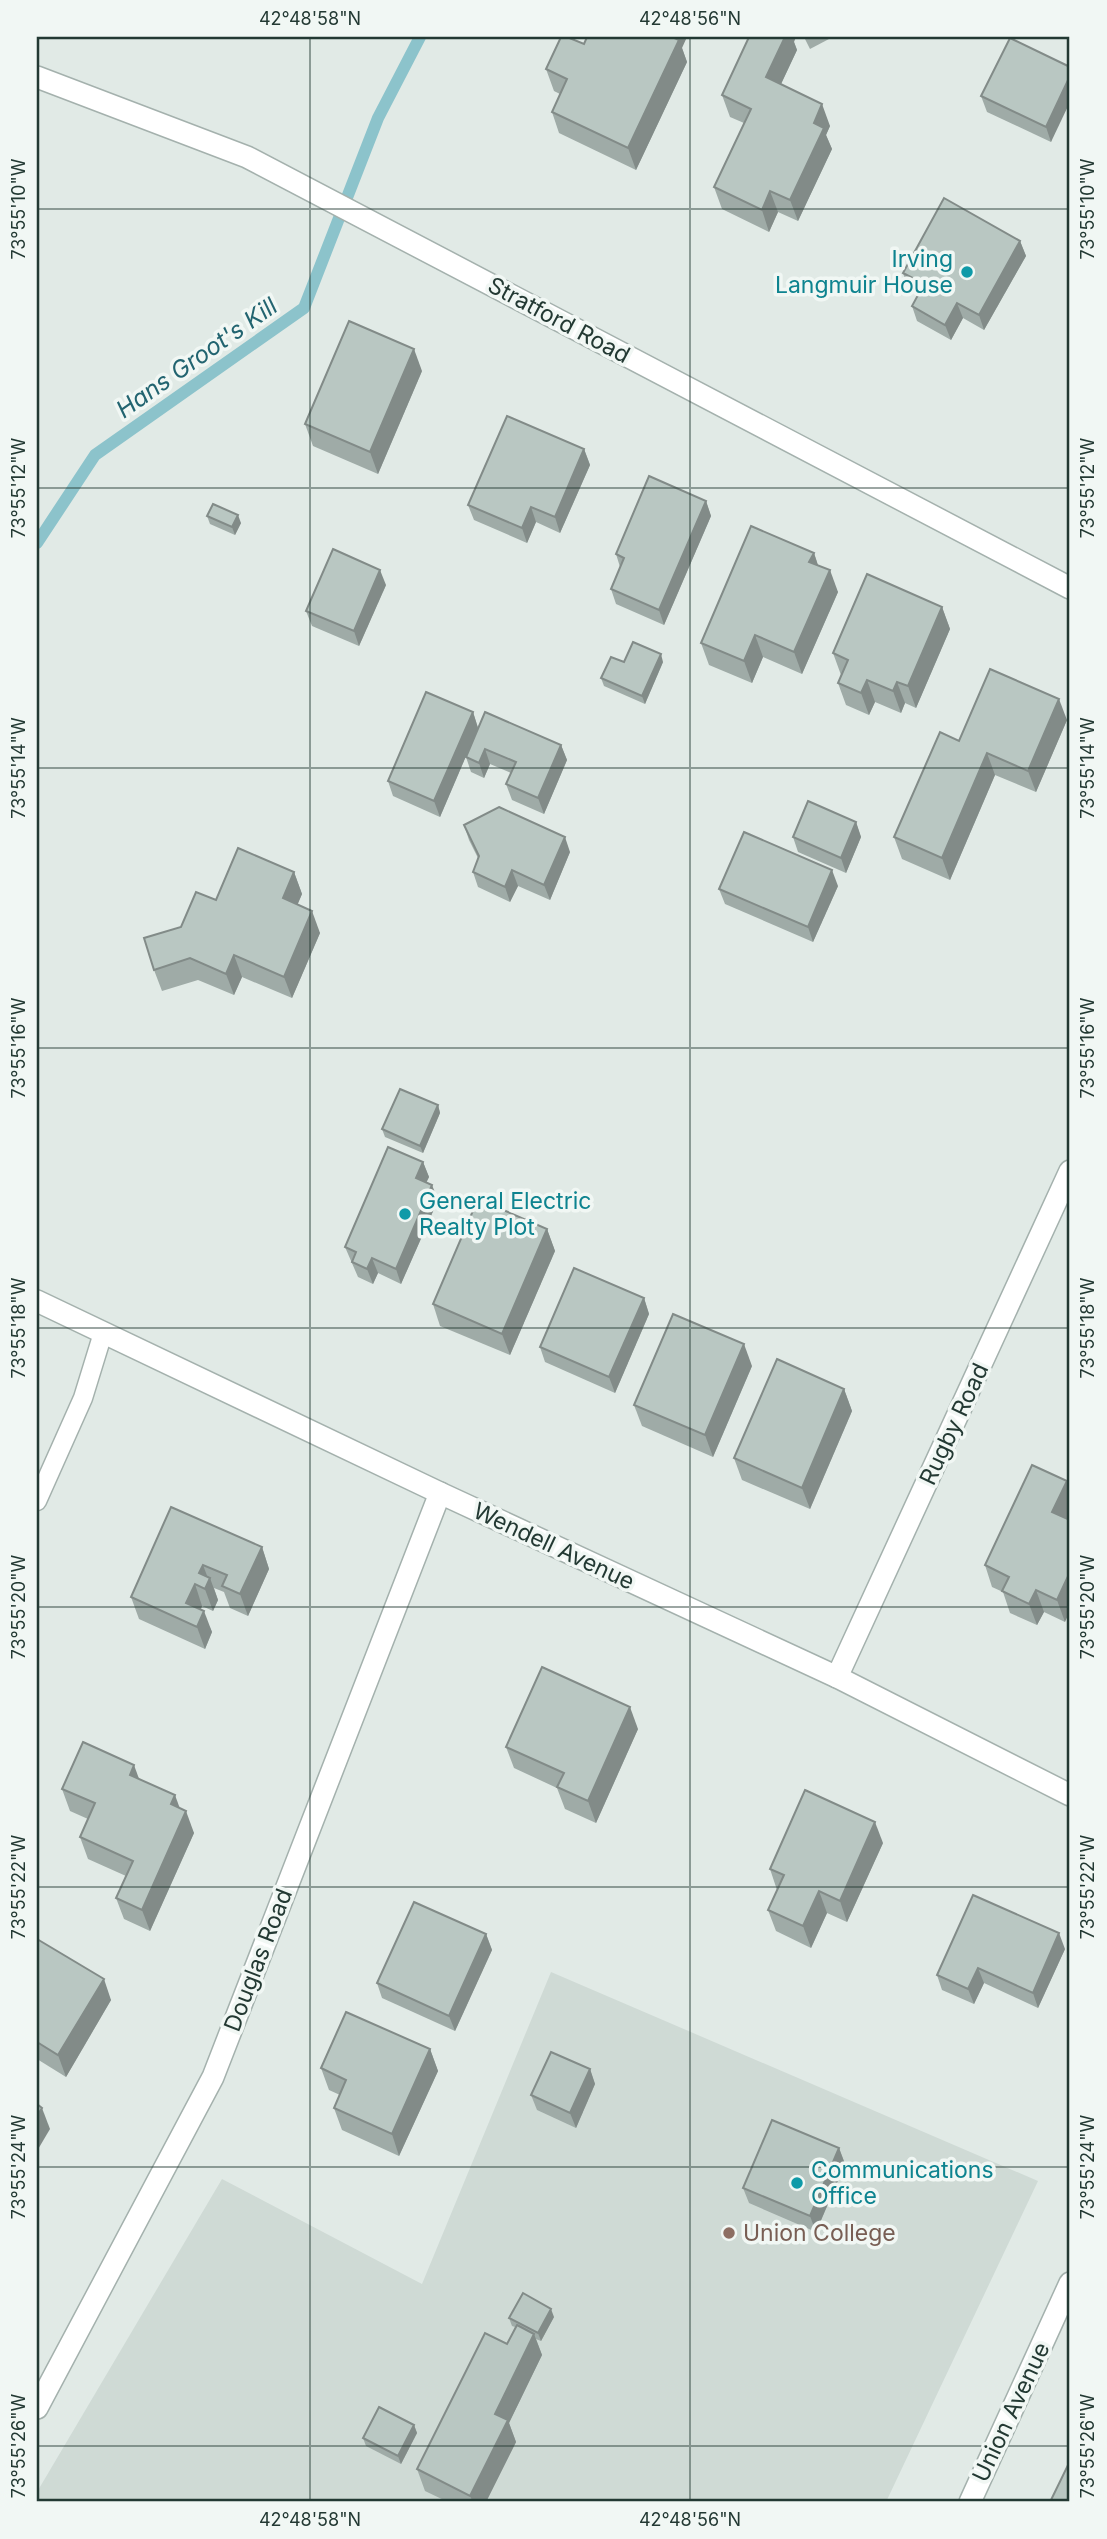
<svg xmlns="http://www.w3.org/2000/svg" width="1107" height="2539" viewBox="0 0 1107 2539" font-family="Inter,sans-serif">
<rect width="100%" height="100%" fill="#e1eae6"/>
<polygon fill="#cfdad5" points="551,1972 1038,2181 886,2502 37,2502 37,2492 222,2179 422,2284"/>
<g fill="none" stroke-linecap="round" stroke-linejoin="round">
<polyline stroke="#8cc3cb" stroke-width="12" points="37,543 95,455 304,308 378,118 420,37"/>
<g stroke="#a4b1ad" stroke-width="21">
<polyline id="service" points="37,1501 83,1398 103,1333"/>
</g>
<g stroke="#a4b1ad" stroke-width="24">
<g id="minor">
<polyline points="37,77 247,157 1070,588"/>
<polyline points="37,1301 440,1493 837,1677 1070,1795"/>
<polyline points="837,1677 1070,1171"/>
<polyline points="37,2408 213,2077 440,1493"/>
<polyline points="970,2502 1070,2283"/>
</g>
</g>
<use href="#service" stroke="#fff" stroke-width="18"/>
<use href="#minor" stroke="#fff" stroke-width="21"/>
</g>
<g fill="#9faba7">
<polygon points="804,37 828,37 829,39 810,49"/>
<polygon points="794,42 797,50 781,84 830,126 826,135 832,149 798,221 778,212 769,232 722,209 714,187 744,123 730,117 722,95"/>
<polygon points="584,44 682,48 687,62 636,170 559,133 552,112 560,94 554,91 546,69"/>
<polygon points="1070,67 1051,142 987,112 981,96"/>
<polygon points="1020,241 1026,256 984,330 963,318 951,340 917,321 912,306 919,294 908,288 903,273"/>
<polygon points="422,371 378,474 313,446 305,424"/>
<polygon points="584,449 590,465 560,533 536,522 527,543 474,520 468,505"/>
<polygon points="706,501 711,516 664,625 616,604 611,589 620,567 616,554"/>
<polygon points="207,516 241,523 235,535 210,524"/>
<polygon points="814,553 818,565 838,592 802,674 763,657 752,683 709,665 701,643"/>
<polygon points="386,585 359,646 312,626 306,611"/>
<polygon points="942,607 950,629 916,708 905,703 901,713 875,702 869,715 846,705 838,683 841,675 833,653"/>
<polygon points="624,662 663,662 645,704 604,686 601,678"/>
<polygon points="473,712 478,728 440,817 393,796 388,781"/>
<polygon points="485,712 561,745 567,760 544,814 512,800 506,784 511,773 490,764 484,778 471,772 466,757"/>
<polygon points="1067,720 1036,792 995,775 950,880 902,859 894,837 959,741"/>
<polygon points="856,822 861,837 846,873 798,852 793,837"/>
<polygon points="464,825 570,852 550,900 518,886 510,902 478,887 473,872 478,858 469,840"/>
<polygon points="294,872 302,894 297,905 320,933 292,998 242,977 234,995 198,980 162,991 154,970 181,927 216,900"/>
<polygon points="838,886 813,942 725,904 719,889"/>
<polygon points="438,1105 440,1113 423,1153 385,1137 382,1129"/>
<polygon points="423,1162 429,1177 426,1183 438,1200 401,1284 378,1273 373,1284 358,1277 345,1247"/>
<polygon points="547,1229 555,1251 510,1355 440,1326 433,1304"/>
<polygon points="644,1298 649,1314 615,1393 545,1362 540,1347"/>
<polygon points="752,1366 713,1457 642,1426 634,1405"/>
<polygon points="844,1389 852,1411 810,1509 742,1480 734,1458"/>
<polygon points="171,1507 262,1547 269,1569 248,1616 230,1608 224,1592 214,1588 218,1600 213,1611 202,1606 201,1609 212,1632 205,1649 139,1619 131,1597"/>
<polygon points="1070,1512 1067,1519 1065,1622 1044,1612 1037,1625 1010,1613 1003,1592 992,1587 985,1565"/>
<polygon points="638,1729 596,1823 565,1809 557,1788 514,1768 506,1747"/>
<polygon points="140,1780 179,1808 194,1833 150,1931 124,1919 116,1898 126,1876 88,1859 80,1837 88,1819 70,1811 62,1789"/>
<polygon points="883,1843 847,1922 827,1913 811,1948 776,1931 768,1910 777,1890 770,1869"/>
<polygon points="486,1934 492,1950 455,2031 382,1998 377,1983"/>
<polygon points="37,1939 111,2000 66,2077 37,2059"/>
<polygon points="1065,1949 1038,2008 984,1983 974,2004 942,1990 937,1975"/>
<polygon points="430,2049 438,2071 399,2156 342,2130 334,2108 340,2095 329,2090 321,2068"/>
<polygon points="590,2069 595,2084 576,2128 537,2110 531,2095"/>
<polygon points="839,2148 845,2164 816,2232 749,2203 743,2188"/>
<polygon points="554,2317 541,2341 536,2339 542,2355 509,2423 516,2442 486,2502 448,2502 425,2491 417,2469 507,2344 515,2327 512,2326 509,2318"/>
<polygon points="414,2425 417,2433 401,2464 366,2446 363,2438"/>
</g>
<g fill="#828b88">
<polygon points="670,37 687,37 682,48 687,62 636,170 628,148"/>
<polygon points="785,37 796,37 794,42 797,50 774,99 766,77"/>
<polygon points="1070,76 1070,102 1051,142 1046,127"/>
<polygon points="822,104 830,126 826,135 832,149 798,221 790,200 814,123"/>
<polygon points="770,191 778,212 769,232 762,210"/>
<polygon points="1020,241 1026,256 984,330 979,315"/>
<polygon points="957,303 963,318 951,340 945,325"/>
<polygon points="414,349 422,371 378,474 370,452"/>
<polygon points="584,449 590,465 560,533 555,517"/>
<polygon points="706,501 711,516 664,625 659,610"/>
<polygon points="531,507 536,522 527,543 522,528"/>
<polygon points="238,515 241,523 235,535 232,527"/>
<polygon points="814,553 821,575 809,562"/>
<polygon points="380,570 386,585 359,646 354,631"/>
<polygon points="830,570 838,592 802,674 794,652"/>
<polygon points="942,607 950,629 916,708 908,686"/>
<polygon points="755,635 763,657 752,683 744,661"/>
<polygon points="661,654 663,662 645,704 642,696"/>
<polygon points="867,680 875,702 869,715 861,693"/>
<polygon points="897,682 905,703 901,713 893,691"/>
<polygon points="1059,699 1067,720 1036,792 1028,771"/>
<polygon points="473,712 478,728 440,817 434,801"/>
<polygon points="561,745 567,760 544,814 538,798"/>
<polygon points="485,749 490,764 484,778 479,763"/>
<polygon points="987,753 995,775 950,880 942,858"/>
<polygon points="856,822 861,837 846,873 841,858"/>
<polygon points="565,837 570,852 550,900 544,885"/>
<polygon points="512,870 518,886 510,902 505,887"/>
<polygon points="832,870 838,886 813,942 808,927"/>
<polygon points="294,872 302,894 291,920 283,898"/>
<polygon points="312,911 320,933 292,998 284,977"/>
<polygon points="234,955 242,977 234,995 226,974"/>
<polygon points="438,1105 440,1113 423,1153 420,1146"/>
<polygon points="423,1162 429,1177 421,1193 416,1178"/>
<polygon points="432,1185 438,1200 401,1284 396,1269"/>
<polygon points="547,1229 555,1251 510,1355 502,1334"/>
<polygon points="372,1258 378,1273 373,1284 367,1269"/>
<polygon points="644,1298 649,1314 615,1393 609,1377"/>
<polygon points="744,1344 752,1366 713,1457 705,1435"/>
<polygon points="844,1389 852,1411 810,1509 802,1488"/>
<polygon points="1067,1481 1070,1491 1070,1512 1060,1534 1052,1512"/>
<polygon points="262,1547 269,1569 248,1616 240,1594"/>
<polygon points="203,1565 209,1581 210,1578 218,1600 213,1611 199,1573"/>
<polygon points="1070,1572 1070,1611 1065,1622 1057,1600"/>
<polygon points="195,1584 202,1606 194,1624 186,1603"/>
<polygon points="1036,1590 1044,1612 1037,1625 1029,1604"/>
<polygon points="204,1611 212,1632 205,1649 197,1627"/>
<polygon points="630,1707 638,1729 596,1823 588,1801"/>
<polygon points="134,1765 142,1787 130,1775"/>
<polygon points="175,1795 183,1817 171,1804"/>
<polygon points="186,1811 194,1833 150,1931 142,1910"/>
<polygon points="875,1822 883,1843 847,1922 840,1901"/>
<polygon points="819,1891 827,1913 811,1948 803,1926"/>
<polygon points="1059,1933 1065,1949 1038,2008 1033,1993"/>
<polygon points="486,1934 492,1950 455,2031 449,2016"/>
<polygon points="978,1968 984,1983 974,2004 968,1989"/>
<polygon points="104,1979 111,2000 66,2077 58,2055"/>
<polygon points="430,2049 438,2071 399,2156 392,2134"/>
<polygon points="590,2069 595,2084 576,2128 570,2113"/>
<polygon points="42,2108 50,2129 37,2151 37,2116"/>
<polygon points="839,2148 845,2164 816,2232 810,2216"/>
<polygon points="551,2309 554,2317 541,2341 538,2333"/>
<polygon points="534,2334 542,2355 509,2423 516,2442 486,2502 473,2502 470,2496 495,2414"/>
<polygon points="414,2425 417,2433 401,2464 398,2456"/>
</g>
<g fill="#b9c7c2" stroke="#828b88" stroke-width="2">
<polygon points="561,37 567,37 584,44 587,37 672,37 679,40 628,148 552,112 567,79 546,69"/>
<polygon points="749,37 785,37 766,77 822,104 814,123 824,128 790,200 770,191 762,210 714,187 751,109 722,95"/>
<polygon points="1010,38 1070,67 1070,76 1046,127 981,96"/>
<polygon points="944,198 1020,241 979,315 957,303 945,325 912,306 924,284 903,273"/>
<polygon points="349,321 414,349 370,452 305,424"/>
<polygon points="507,416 584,449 555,517 531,507 522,528 468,505"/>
<polygon points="649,476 706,501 659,610 611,589 624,558 616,554"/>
<polygon points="213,504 238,515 232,527 207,516"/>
<polygon points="751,526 814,553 809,562 830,570 794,652 755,635 744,661 701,643"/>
<polygon points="333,549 380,570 354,631 306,611"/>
<polygon points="867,574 942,607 908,686 897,682 893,691 867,680 861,693 838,683 848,660 833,653"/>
<polygon points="633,642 661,654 642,696 601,678 611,657 624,662"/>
<polygon points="990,669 1059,699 1028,771 987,753 942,858 894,837 940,732 959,741"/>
<polygon points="426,692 473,712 434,801 388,781"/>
<polygon points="485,712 561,745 538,798 506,784 516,762 485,749 479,763 466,757"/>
<polygon points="808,801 856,822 841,858 793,837"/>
<polygon points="499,807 565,837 544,885 512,870 505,887 473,872 479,856 464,825"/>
<polygon points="744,832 832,870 808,927 719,889"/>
<polygon points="238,848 294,872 283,898 312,911 284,977 234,955 226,974 190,958 154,970 144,938 181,927 196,892 216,900"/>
<polygon points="400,1089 438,1105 420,1146 382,1129"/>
<polygon points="388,1147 423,1162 416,1178 432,1185 396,1269 372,1258 367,1269 352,1262 356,1252 345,1247"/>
<polygon points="478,1199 547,1229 502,1334 433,1304"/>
<polygon points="574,1268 644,1298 609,1377 540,1347"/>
<polygon points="673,1314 744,1344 705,1435 634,1405"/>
<polygon points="777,1359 844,1389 802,1488 734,1458"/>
<polygon points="1032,1465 1067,1481 1052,1512 1070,1520 1070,1572 1057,1600 1036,1590 1029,1604 1002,1591 1009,1577 985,1565"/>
<polygon points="171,1507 262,1547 240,1594 222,1586 227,1575 203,1565 199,1573 210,1578 205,1589 195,1584 186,1603 204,1611 197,1627 131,1597"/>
<polygon points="542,1667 630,1707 588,1801 557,1787 564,1773 506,1747"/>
<polygon points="83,1742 134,1765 130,1775 175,1795 171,1804 186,1811 142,1910 116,1898 133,1861 80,1837 95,1803 62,1789"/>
<polygon points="805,1790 875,1822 840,1901 819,1891 803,1926 768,1910 784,1875 770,1869"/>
<polygon points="973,1895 1059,1933 1033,1993 978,1968 968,1989 937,1975"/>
<polygon points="414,1902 486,1934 449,2016 377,1983"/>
<polygon points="37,1939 104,1979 58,2055 37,2042"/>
<polygon points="346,2012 430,2049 392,2134 334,2108 346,2080 321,2068"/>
<polygon points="551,2052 590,2069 570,2113 531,2095"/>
<polygon points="37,2104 42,2108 37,2116"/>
<polygon points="772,2120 839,2148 810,2216 743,2188"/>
<polygon points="523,2293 551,2309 538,2333 509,2318"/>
<polygon points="517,2325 534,2334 495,2414 508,2420 470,2496 417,2469 485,2333 507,2344"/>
<polygon points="379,2407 414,2425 398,2456 363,2438"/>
<polygon points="1068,2465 1070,2466 1070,2502 1050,2502"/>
</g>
<path fill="none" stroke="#233933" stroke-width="2" stroke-opacity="0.45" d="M310,37V2502M690,37V2502M37,209H1070M37,488H1070M37,768H1070M37,1048H1070M37,1328H1070M37,1607H1070M37,1887H1070M37,2167H1070M37,2446H1070"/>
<g fill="#0f9aa8" stroke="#f1f7f4" stroke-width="2.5">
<circle cx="967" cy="272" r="7"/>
<circle cx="405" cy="1214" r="7"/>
<circle cx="797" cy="2183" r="7"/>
</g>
<circle fill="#8d6e63" stroke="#f1f7f4" stroke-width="2.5" cx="729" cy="2233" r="7"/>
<g text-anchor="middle" stroke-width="7" stroke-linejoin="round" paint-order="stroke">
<g font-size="23" fill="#0d838f" stroke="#f1f7f4" text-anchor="start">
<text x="953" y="267" text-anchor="end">Irving<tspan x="953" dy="26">Langmuir House</tspan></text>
<text x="419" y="1209">General Electric<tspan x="419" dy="26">Realty Plot</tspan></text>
<text x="811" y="2178">Communications<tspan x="811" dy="26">Office</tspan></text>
</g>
<g font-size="23" fill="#233933" stroke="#f1f7f4">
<text transform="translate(559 320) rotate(28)" y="8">Stratford Road</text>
<text transform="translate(954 1424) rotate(-65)" y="8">Rugby Road</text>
<text transform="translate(554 1546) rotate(25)" y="8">Wendell Avenue</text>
<text transform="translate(258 1960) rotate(-69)" y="8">Douglas Road</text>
<text transform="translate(1011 2412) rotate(-65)" y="8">Union Avenue</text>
</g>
<g font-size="23" fill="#785e54" stroke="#f1f7f4" text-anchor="start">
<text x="743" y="2241">Union College</text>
</g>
<g font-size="24" font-style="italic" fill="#226470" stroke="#f1f7f4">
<text transform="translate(197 358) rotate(-35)" y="8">Hans Groot's Kill</text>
</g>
</g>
<rect width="1107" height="2539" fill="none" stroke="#f1f7f4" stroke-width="77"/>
<rect x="38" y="38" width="1030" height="2462" fill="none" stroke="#233933" stroke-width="2.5"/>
<g font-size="18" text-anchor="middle" fill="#233933">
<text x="310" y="25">42°48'58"N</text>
<text x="690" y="25">42°48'56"N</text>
<text transform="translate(1088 209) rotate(-90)" y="6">73°55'10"W</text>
<text transform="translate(19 209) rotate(-90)" y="6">73°55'10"W</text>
<text transform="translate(1088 488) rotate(-90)" y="6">73°55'12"W</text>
<text transform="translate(19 488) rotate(-90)" y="6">73°55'12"W</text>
<text transform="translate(1088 768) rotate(-90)" y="6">73°55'14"W</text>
<text transform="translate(19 768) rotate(-90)" y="6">73°55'14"W</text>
<text transform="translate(1088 1048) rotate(-90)" y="6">73°55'16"W</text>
<text transform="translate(19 1048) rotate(-90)" y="6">73°55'16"W</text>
<text transform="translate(1088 1328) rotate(-90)" y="6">73°55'18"W</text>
<text transform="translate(19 1328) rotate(-90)" y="6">73°55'18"W</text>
<text transform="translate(1088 1607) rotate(-90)" y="6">73°55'20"W</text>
<text transform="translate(19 1607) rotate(-90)" y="6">73°55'20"W</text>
<text transform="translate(1088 1887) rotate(-90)" y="6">73°55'22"W</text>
<text transform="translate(19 1887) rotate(-90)" y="6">73°55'22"W</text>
<text transform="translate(1088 2167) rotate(-90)" y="6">73°55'24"W</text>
<text transform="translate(19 2167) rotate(-90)" y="6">73°55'24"W</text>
<text transform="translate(1088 2446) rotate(-90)" y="6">73°55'26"W</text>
<text transform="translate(19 2446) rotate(-90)" y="6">73°55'26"W</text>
<text x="310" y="2526">42°48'58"N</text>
<text x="690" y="2526">42°48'56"N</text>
</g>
</svg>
